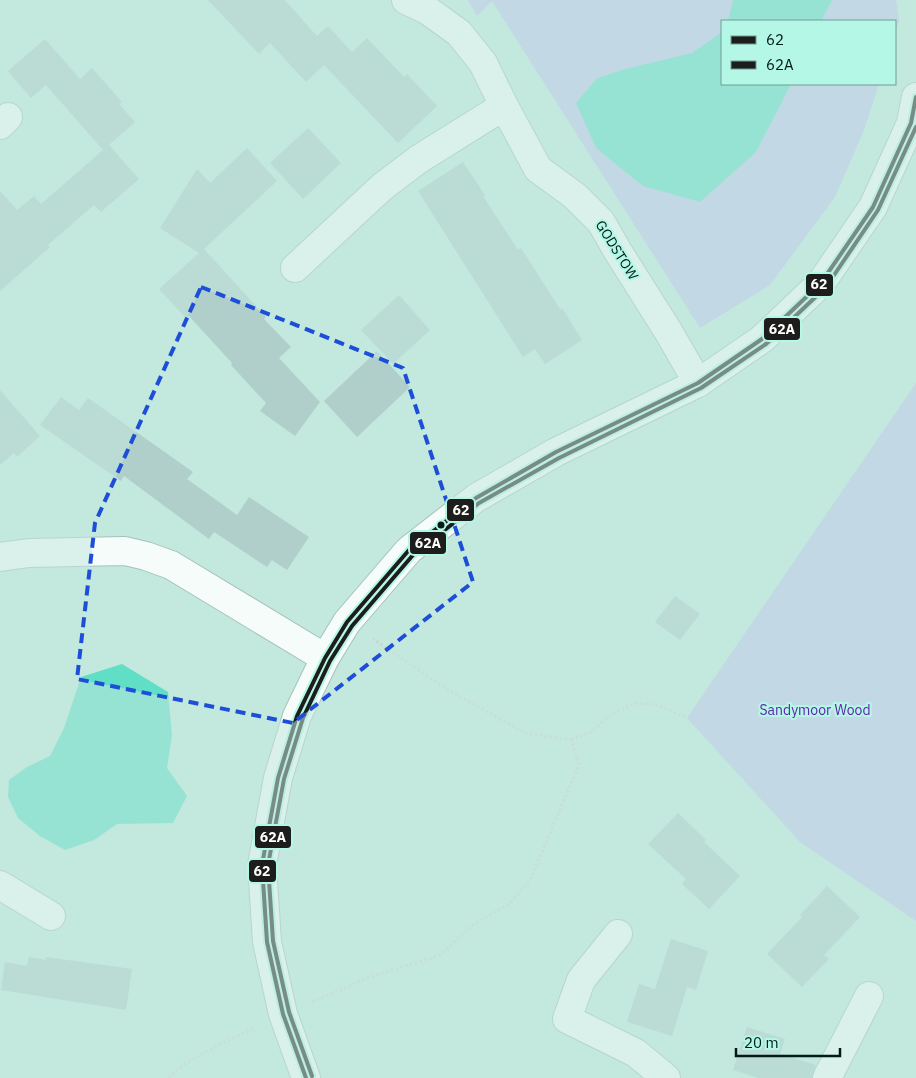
<svg xmlns="http://www.w3.org/2000/svg" width="916" height="1078" viewBox="0 0 916 1078" font-family="'IBM Plex Sans',sans-serif">
<rect width="100%" height="100%" fill="#c3e8de"/>
<g fill="#c2c5ed">
<polygon points="468,0 896,0 899,21 895,34 895,21 722,21 722,84 879,84 864,130 835,197 770,285 700,328 492,1 477,16"/>
<polygon points="916,383 916,921 800,842 687,718"/>
</g>
<g fill="#61dec6">
<polygon points="733,0 832,0 821,21 728,21"/>
<polygon points="722,32 722,84 791,84 756,152 700,202 643,186 596,148 576,103 596,79 625,69 692,53"/>
<polygon points="122,664 168,692 172,735 167,768 187,796 173,823 117,824 94,840 65,850 40,836 18,818 8,797 9,780 27,767 50,756 64,728 81,677"/>
</g>
<g fill="#b0cfca">
<polygon points="208,0 285,0 317,36 328,26 352,52 367,38 404,77 407,74 437,106 398,143 324,65 306,82 270,43 259,54"/>
<polygon points="45,39 80,79 92,68 122,102 119,104 135,122 109,145 139,179 101,212 94,205 48,245 50,247 0,291 0,191 17,210 34,196 41,204 103,150 46,85 31,98 8,71"/>
<polygon points="308,128 341,163 303,199 270,163"/>
<polygon points="247,148 277,181 204,249 266,317 264,319 291,347 279,358 320,402 295,436 260,411 266,403 231,365 232,363 189,316 186,318 159,289 199,253 160,228 197,169 210,183"/>
<polygon points="463,162 485,195 483,196 518,250 521,248 560,309 562,308 582,340 545,364 535,349 523,357 418,191"/>
<polygon points="399,295 430,330 393,364 361,330"/>
<polygon points="377,351 410,387 357,437 324,401"/>
<polygon points="0,390 40,436 17,457 14,453 0,465"/>
<polygon points="61,397 79,410 88,398 193,472 187,479 237,515 249,497 309,537 287,570 272,560 267,567 214,532 209,539 124,476 121,481 40,425"/>
<polygon points="675,596 700,614 680,640 655,622"/>
<polygon points="678,813 706,840 704,842 740,876 709,909 682,884 686,879 648,844"/>
<polygon points="827,886 860,917 824,955 829,959 802,987 767,954 802,917 800,915"/>
<polygon points="671,939 708,951 696,990 687,987 672,1036 627,1022 639,984 655,989"/>
<polygon points="29,957 46,960 46,957 132,969 126,1010 1,990 5,962 27,966"/>
<polygon points="747,1027 785,1039 780,1054 816,1065 812,1078 758,1078 733,1070"/>
</g>
<g fill="none" stroke-linecap="round" stroke-linejoin="round">
<g stroke="#a5c2ba" stroke-width="30">
<g id="minor">
<polyline points="406,0 427,10 459,33 483,63 504,106 538,169 575,196 601,222 617,250 668,331 698,383"/>
<polyline points="0,125 8,117"/>
<polyline points="295,268 382,187 419,159 504,106"/>
<polyline points="0,557 29,553 125,551 146,556 171,565 325,658"/>
<polyline points="0,885 51,916"/>
<polyline points="618,934 581,980 567,1019 636,1053 666,1078"/>
<polyline points="827,1078 869,996"/>
</g>
</g>
<g stroke="#a5c2ba" stroke-width="30">
<polyline id="tertiary" points="306,1078 283,1014 267,942 262,865 278,778 297,716 325,658 347,622 409,550 476,498 556,452 698,383 762,339 821,283 873,207 911,123 916,97"/>
</g>
<g stroke="#cbd6d3" stroke-width="3" stroke-dasharray="2.5 2.5" stroke-linecap="butt">
<polyline points="571,740 591,732 610,715 635,703 657,705 687,718"/>
<polyline points="312,1002 367,978 440,955 474,924 509,904 530,880 579,765 571,740 525,733 445,688 373,639"/>
<path d="M169,1078C182,1061 233,1038 254,1028"/>
</g>
<use href="#minor" stroke="#f6fcfa" stroke-width="28"/>
<use href="#tertiary" stroke="#f6fcfa" stroke-width="28"/>
<g stroke="#b4f7e6" stroke-width="8">
<polyline id="bus-1" points="306,1078 283,1014 267,942 262,865 278,778 297,716 325,658 347,622 409,550 476,498 556,452 698,383 762,339 821,283 873,207 911,123 916,97"/>
</g>
<g stroke="#b4f7e6" stroke-width="8">
<polyline id="bus-2" points="312,1076 289,1012 273,941 268,865 284,779 303,718 330,661 352,626 413,555 479,503 559,458 701,388 766,344 826,287 878,210 916,127"/>
</g>
<use href="#bus-1" stroke="#1d1d1b" stroke-width="4"/>
<use href="#bus-2" stroke="#1d1d1b" stroke-width="4"/>
</g>
<path d="M0 0H916V1078H0ZM201,287L403,368L473,582L293,723L77,679L95,523Z" fill="#c3e8de" fill-opacity=".55" fill-rule="evenodd"/>
<path fill="none" stroke="#1d4ed8" stroke-width="4" stroke-dasharray="10 6" stroke-linejoin="round" d="M201,287L403,368L473,582L293,723L77,679L95,523Z"/>
<circle fill="#011b16" stroke="#b4f7e6" stroke-width="2" cx="441" cy="525" r="4.5"/>
<g text-anchor="middle" stroke-width="4.5" stroke-linejoin="round" paint-order="stroke">
<g font-size="14" fill="#011b16" stroke="#b4f7e6">
<text transform="translate(617 250) rotate(58)" y="5">GODSTOW</text>
</g>
<g font-size="14" fill="#6123ac" stroke="#b4f7e6">
<text x="815" y="715">Sandymoor Wood</text>
</g>
</g>
<g stroke="#b4f7e6" stroke-width="2">
<rect x="805" y="273" width="29" height="24" rx="5" fill="#1d1d1b"/>
<rect x="763" y="317" width="38" height="24" rx="5" fill="#1d1d1b"/>
<rect x="446" y="498" width="29" height="24" rx="5" fill="#1d1d1b"/>
<rect x="409" y="531" width="38" height="24" rx="5" fill="#1d1d1b"/>
<rect x="254" y="825" width="38" height="24" rx="5" fill="#1d1d1b"/>
<rect x="248" y="859" width="29" height="24" rx="5" fill="#1d1d1b"/>
</g>
<g font-size="14" text-anchor="middle" font-weight="bold" fill="#fff">
<text x="819" y="289">62</text>
<text x="782" y="334">62A</text>
<text x="461" y="515">62</text>
<text x="428" y="548">62A</text>
<text x="273" y="842">62A</text>
<text x="262" y="876">62</text>
</g>
<rect x="721" y="20" width="175" height="65" fill="#b4f7e6" stroke="#6c9f93"/>
<rect x="731" y="36" width="25" height="8" fill="#1d1d1b" stroke="#6c9f93"/>
<text x="766" y="45" font-size="15" fill="#011b16">62</text>
<rect x="731" y="61" width="25" height="8" fill="#1d1d1b" stroke="#6c9f93"/>
<text x="766" y="70" font-size="15" fill="#011b16">62A</text>
<path d="M736 1048v8h104v-8" fill="none" stroke="#011b16" stroke-width="2.5"/>
<text x="744" y="1048" font-size="15" fill="#011b16" stroke="#b4f7e6" stroke-width="4" paint-order="stroke">20 m</text>
</svg>
